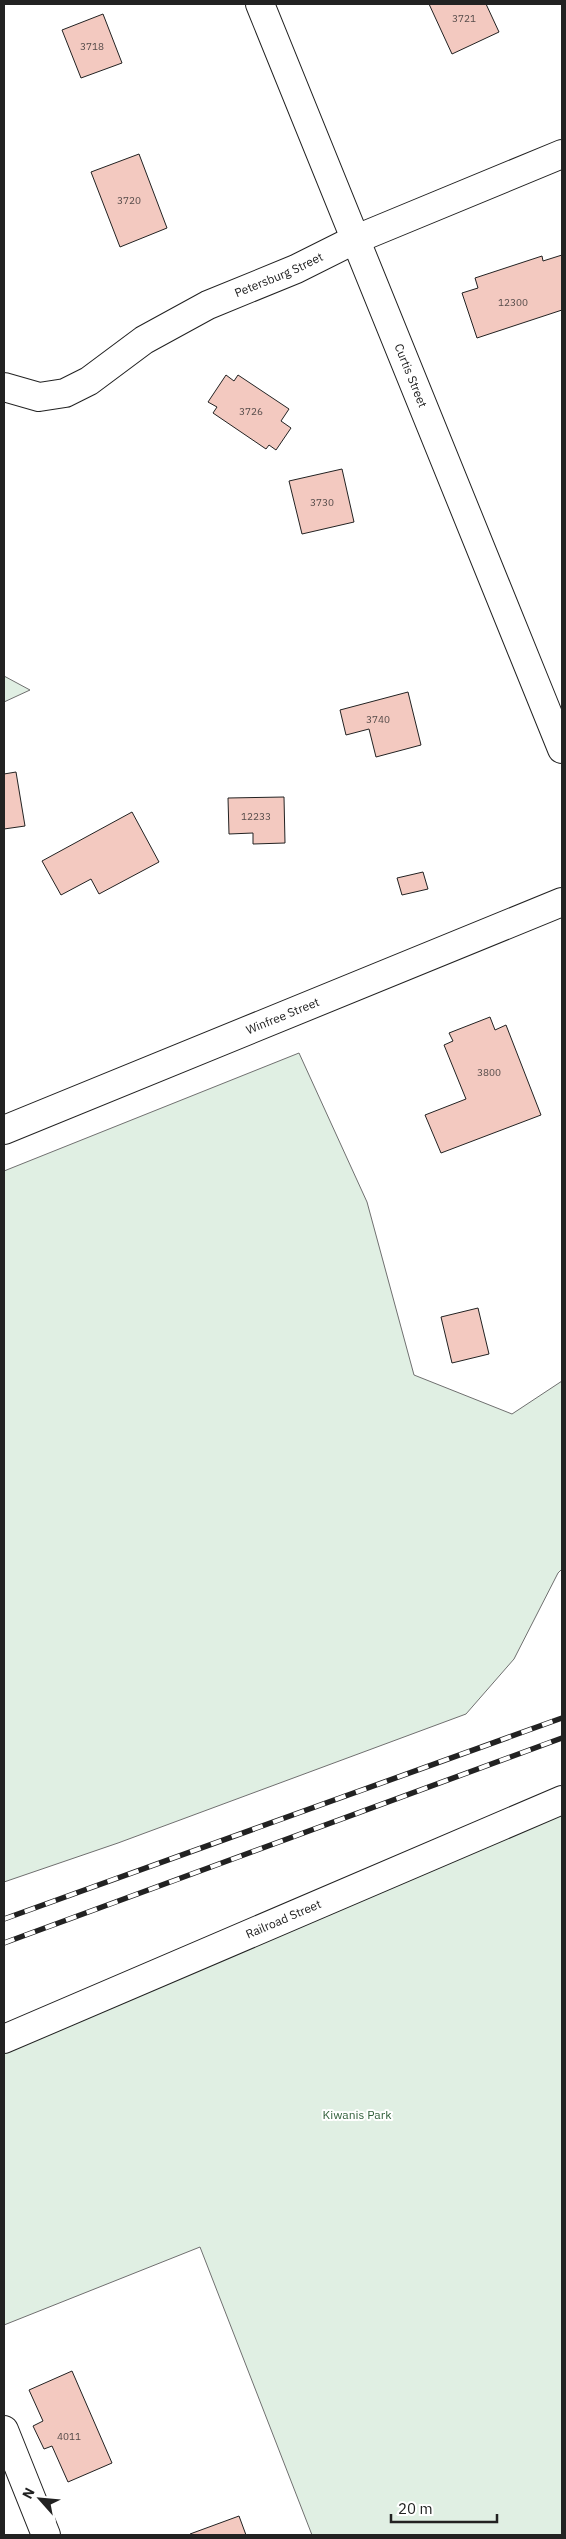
<svg xmlns="http://www.w3.org/2000/svg" width="566" height="2539" viewBox="0 0 566 2539" font-family="'IBM Plex Sans',sans-serif">
<rect width="100%" height="100%" fill="#fff"/>
<g fill="#e0efe3" stroke="#6f6f6f">
<polygon points="4,676 30,690 4,702"/>
<polygon points="299,1053 367,1202 414,1375 512,1414 562,1381 562,1569 558,1573 514,1659 466,1714 118,1843 4,1882 4,1171"/>
<polygon points="562,1792 562,2535 312,2535 200,2247 4,2325 4,2053"/>
</g>
<g fill="#f3c9c0" stroke="#222">
<polygon points="429,4 486,4 499,32 452,54"/>
<polygon points="103,14 122,63 81,78 62,30"/>
<polygon points="139,154 167,228 120,247 91,172"/>
<polygon points="562,255 562,310 477,338 462,293 478,288 475,278 542,256 543,261"/>
<polygon points="226,375 234,381 238,375 289,409 281,421 291,428 276,450 269,445 266,449 213,413 217,407 208,402"/>
<polygon points="342,469 354,522 302,534 289,481"/>
<polygon points="408,692 421,745 376,757 369,729 346,735 340,710"/>
<polygon points="16,772 25,826 4,829 4,774"/>
<polygon points="284,797 285,843 253,844 253,833 229,834 228,798"/>
<polygon points="132,812 159,862 99,894 91,879 61,895 42,861"/>
<polygon points="423,872 428,889 402,895 397,878"/>
<polygon points="490,1017 495,1030 506,1025 541,1115 441,1153 425,1115 466,1099 444,1045 453,1041 449,1033"/>
<polygon points="478,1308 489,1354 452,1363 441,1317"/>
<polygon points="72,2371 112,2463 68,2482 52,2446 44,2449 33,2426 43,2421 29,2390"/>
<polygon points="239,2516 246,2535 190,2535 190,2534"/>
</g>
<g fill="none" stroke-linecap="round" stroke-linejoin="round">
<g stroke="#222" stroke-width="30">
<g id="minor">
<path id="s1" d="M260,4L562,749"/>
<path id="s2" d="M4,387L39,397L65,393L89,381L144,340L208,305L296,269L354,240L562,154"/>
<path id="s3" d="M4,1130L562,902"/>
<path id="s4" d="M4,2039L562,1800"/>
<polyline points="4,2430 46,2535"/>
</g>
</g>
<use href="#minor" stroke="#fff" stroke-width="28"/>
<g stroke="#222" stroke-width="5.5">
<g id="rail">
<polyline points="4,1919 562,1718"/>
<polyline points="4,1943 562,1738"/>
</g>
</g>
<use href="#rail" stroke="#fff" stroke-width="4" stroke-dasharray="11" stroke-linecap="butt"/>
</g>
<g text-anchor="middle" stroke-width="4" stroke-linejoin="round" paint-order="stroke">
<g font-size="10" fill="#564c4a">
<text x="464" y="22">3721</text>
<text x="92" y="50">3718</text>
<text x="129" y="204">3720</text>
<text x="513" y="306">12300</text>
<text x="251" y="415">3726</text>
<text x="322" y="506">3730</text>
<text x="378" y="723">3740</text>
<text x="256" y="820">12233</text>
<text x="489" y="1076">3800</text>
<text x="69" y="2440">4011</text>
</g>
<g font-size="12" fill="#222" stroke="#fff">
<text dy="4" stroke="none"><textPath href="#s2" startOffset="308">Petersburg Street</textPath></text>
<text dy="4" stroke="none"><textPath href="#s1" startOffset="401">Curtis Street</textPath></text>
<text dy="4" stroke="none"><textPath href="#s3" startOffset="301">Winfree Street</textPath></text>
<text dy="4" stroke="none"><textPath href="#s4" startOffset="304">Railroad Street</textPath></text>
</g>
<g font-size="12" fill="#2f5e38" stroke="#fff">
<text x="357" y="2119">Kiwanis Park</text>
</g>
</g>
<rect width="566" height="2539" fill="none" stroke="#222222" stroke-width="10"/>
<g transform="translate(40 2499) rotate(297)" stroke="#ffffff" stroke-width="4" paint-order="stroke">
<path d="M0-4L9 19L0 12L-9 19Z" fill="#222222"/>
<text y="-8" font-size="14" font-weight="bold" text-anchor="middle" fill="#222222">N</text>
</g>
<path d="M391 2514v8h106v-8" fill="none" stroke="#222222" stroke-width="2.5"/>
<text x="398" y="2514" font-size="15" fill="#222222" stroke="#ffffff" stroke-width="4" paint-order="stroke">20 m</text>
</svg>
